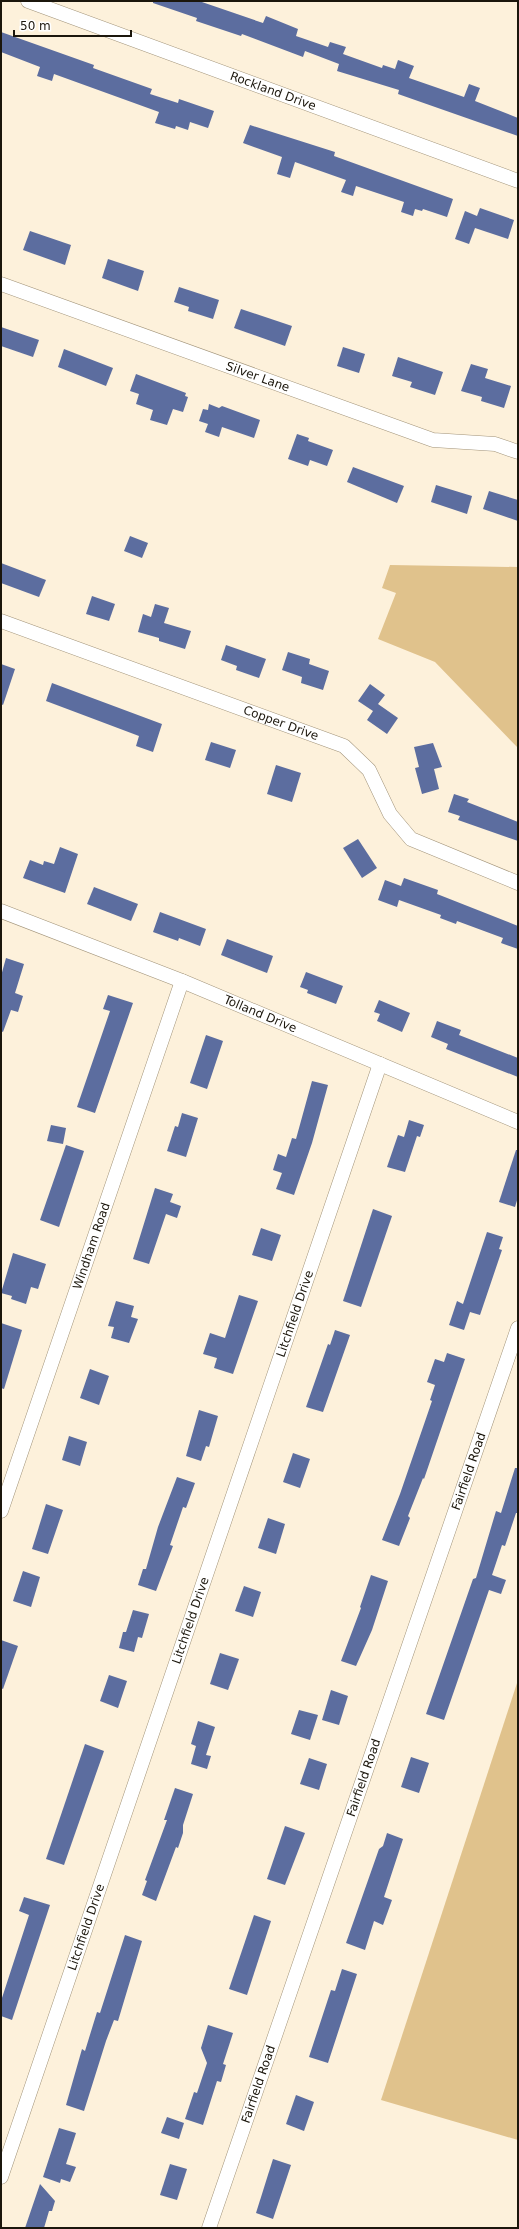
<svg xmlns="http://www.w3.org/2000/svg" width="519" height="2229" viewBox="0 0 519 2229" font-family="'DejaVu Sans',sans-serif">
<rect width="100%" height="100%" fill="#fdf1db"/>
<g fill="#e0c28c">
<polygon points="390,565 518,567 518,748 435,662 378,639 396,593 382,588"/>
<polygon points="518,1680 518,2140 381,2100"/>
</g>
<g fill="#5c6d9f">
<polygon points="153,1 199,1 263,23 266,16 298,29 296,36 328,47 330,42 346,47 343,54 382,68 383,65 395,69 398,60 414,66 409,78 464,97 469,84 480,88 475,101 518,118 518,136 398,94 399,90 337,71 339,64 305,51 303,57 242,34 241,36 196,21 197,18 153,3"/>
<polygon points="1,32 94,65 93,68 152,89 150,94 178,103 179,99 214,111 208,128 190,122 188,130 176,126 175,129 155,123 159,112 54,74 52,81 37,76 40,67 1,52"/>
<polygon points="250,125 335,152 334,156 453,199 447,217 423,209 422,211 415,209 413,216 401,212 404,202 356,186 353,196 341,192 346,180 295,162 290,178 277,174 282,157 243,143"/>
<polygon points="480,208 514,220 508,239 475,228 469,244 455,239 465,211 477,216"/>
<polygon points="30,231 71,245 65,265 23,250"/>
<polygon points="108,259 144,271 138,291 102,278"/>
<polygon points="179,287 219,300 213,319 188,311 189,307 174,302"/>
<polygon points="241,309 292,326 285,346 234,328"/>
<polygon points="1,327 39,340 33,357 1,346"/>
<polygon points="343,347 365,354 359,373 337,366"/>
<polygon points="64,349 113,368 106,386 58,367"/>
<polygon points="398,357 443,372 435,395 410,387 412,382 392,376"/>
<polygon points="471,364 488,369 485,378 511,386 504,408 481,401 482,397 461,391"/>
<polygon points="136,374 186,393 185,396 188,397 183,412 173,409 167,425 150,420 153,410 136,404 139,394 130,391"/>
<polygon points="209,404 219,408 222,406 260,420 254,438 222,427 219,437 205,432 208,424 199,421 203,409 208,410"/>
<polygon points="297,434 309,438 308,441 333,450 327,466 310,460 308,466 288,459"/>
<polygon points="353,467 404,486 397,503 347,482"/>
<polygon points="436,485 472,496 467,514 431,502"/>
<polygon points="489,491 518,500 518,521 483,509"/>
<polygon points="130,536 148,543 142,558 124,551"/>
<polygon points="1,563 46,580 39,597 1,583"/>
<polygon points="92,596 115,604 109,621 86,614"/>
<polygon points="155,604 169,608 164,623 191,631 185,649 159,641 159,638 138,632 143,614 151,617"/>
<polygon points="226,645 266,659 259,678 236,670 237,666 221,660"/>
<polygon points="288,652 310,659 309,664 329,671 323,690 301,683 302,677 282,670"/>
<polygon points="1,664 15,669 3,705 1,704"/>
<polygon points="52,683 162,724 153,752 136,746 139,736 46,701"/>
<polygon points="370,684 385,695 378,704 398,718 387,734 367,720 373,711 358,701"/>
<polygon points="211,742 236,750 230,768 205,760"/>
<polygon points="433,743 442,767 434,769 439,789 422,794 415,768 419,767 414,747"/>
<polygon points="276,765 301,773 292,802 267,794"/>
<polygon points="454,794 469,799 467,802 518,822 518,841 458,820 460,816 448,812"/>
<polygon points="358,839 377,868 362,878 343,848"/>
<polygon points="60,847 78,854 65,893 23,878 30,860 43,865 44,861 54,864"/>
<polygon points="404,878 438,890 437,894 518,926 518,949 501,943 503,938 457,921 456,924 440,918 441,915 399,900 397,907 378,900 385,880 401,886"/>
<polygon points="94,887 138,904 131,921 87,904"/>
<polygon points="160,912 206,929 200,946 179,938 178,941 153,932"/>
<polygon points="227,939 273,956 267,973 221,955"/>
<polygon points="6,958 24,964 15,993 23,996 18,1012 11,1010 3,1032 1,1031 1,976"/>
<polygon points="306,972 343,986 336,1004 307,993 308,990 300,987"/>
<polygon points="108,995 133,1003 95,1113 77,1107 110,1011 103,1009"/>
<polygon points="379,1000 410,1013 402,1032 377,1021 380,1014 374,1012"/>
<polygon points="437,1021 461,1030 459,1035 518,1058 518,1077 446,1049 448,1044 431,1037"/>
<polygon points="206,1035 223,1041 207,1089 190,1083"/>
<polygon points="312,1081 328,1085 312,1143 294,1195 276,1189 282,1173 273,1170 278,1154 286,1157 292,1138 296,1139"/>
<polygon points="182,1113 198,1118 186,1157 167,1151 175,1126 178,1127"/>
<polygon points="409,1120 424,1125 420,1137 417,1136 405,1172 387,1167 398,1135 404,1137"/>
<polygon points="51,1125 66,1128 63,1144 47,1141"/>
<polygon points="66,1145 84,1151 59,1227 40,1220"/>
<polygon points="516,1150 518,1150 518,1197 515,1207 499,1202"/>
<polygon points="155,1188 173,1194 170,1202 181,1206 177,1218 166,1214 149,1264 133,1259"/>
<polygon points="373,1209 392,1216 361,1307 343,1301"/>
<polygon points="261,1228 281,1235 272,1261 252,1255"/>
<polygon points="487,1232 503,1237 499,1249 502,1250 480,1315 470,1312 464,1330 449,1325 457,1301 463,1304"/>
<polygon points="13,1253 46,1264 38,1289 31,1287 26,1304 11,1299 12,1296 1,1293"/>
<polygon points="239,1295 258,1301 233,1374 214,1368 217,1358 203,1354 210,1333 225,1338"/>
<polygon points="116,1301 134,1306 131,1317 138,1319 129,1343 111,1338 114,1327 108,1326"/>
<polygon points="1,1323 22,1330 4,1389 1,1388"/>
<polygon points="335,1330 350,1335 323,1412 306,1407 328,1344 330,1345"/>
<polygon points="447,1353 465,1359 424,1479 423,1478 408,1516 410,1518 399,1546 382,1540 400,1494 432,1401 430,1400 435,1385 427,1382 435,1359 444,1362"/>
<polygon points="90,1369 109,1376 99,1405 80,1398"/>
<polygon points="199,1410 218,1416 209,1447 206,1446 201,1461 186,1456"/>
<polygon points="69,1436 87,1442 80,1466 62,1460"/>
<polygon points="293,1453 310,1459 300,1488 283,1482"/>
<polygon points="515,1468 518,1468 518,1513 516,1513 505,1546 502,1545 492,1575 506,1580 501,1594 489,1590 444,1720 426,1714 473,1579 476,1578 496,1511 501,1513"/>
<polygon points="177,1477 195,1483 186,1508 183,1507 170,1545 173,1546 156,1591 138,1585 143,1569 146,1569 158,1527"/>
<polygon points="46,1504 63,1510 48,1554 32,1549"/>
<polygon points="268,1518 285,1524 276,1554 258,1548"/>
<polygon points="23,1571 40,1577 31,1607 13,1601"/>
<polygon points="371,1575 388,1581 372,1630 356,1666 341,1661 361,1608 360,1607"/>
<polygon points="244,1586 261,1592 253,1617 235,1611"/>
<polygon points="133,1610 149,1614 142,1638 138,1637 134,1652 119,1648 123,1632 126,1632"/>
<polygon points="1,1640 18,1646 3,1689 1,1688"/>
<polygon points="220,1653 239,1659 228,1690 210,1684"/>
<polygon points="109,1675 127,1681 118,1708 100,1701"/>
<polygon points="331,1690 348,1696 339,1725 322,1720"/>
<polygon points="299,1710 318,1715 310,1740 291,1734"/>
<polygon points="198,1721 215,1727 206,1755 211,1756 207,1769 191,1764 196,1746 191,1744"/>
<polygon points="85,1744 104,1751 64,1865 46,1859"/>
<polygon points="411,1757 429,1763 419,1793 401,1787"/>
<polygon points="309,1758 327,1764 319,1790 300,1784"/>
<polygon points="175,1788 193,1794 183,1825 183,1833 178,1848 176,1847 156,1901 142,1895 147,1881 145,1880 167,1820 164,1820"/>
<polygon points="285,1826 305,1833 285,1885 267,1879"/>
<polygon points="387,1833 403,1839 384,1897 392,1900 383,1925 374,1921 365,1950 346,1943 379,1849 383,1846"/>
<polygon points="24,1897 50,1905 12,2020 1,2016 1,2001 29,1915 19,1911"/>
<polygon points="254,1915 271,1921 247,1995 229,1989"/>
<polygon points="125,1935 142,1941 118,2021 114,2020 106,2041 84,2111 66,2105 82,2049 85,2051 97,2012 100,2013"/>
<polygon points="342,1969 357,1974 328,2063 309,2057 331,1990 335,1991"/>
<polygon points="208,2025 233,2033 223,2064 226,2065 221,2082 217,2081 203,2125 185,2119 194,2092 197,2093 207,2063 201,2048"/>
<polygon points="296,2095 314,2102 304,2131 286,2124"/>
<polygon points="167,2117 184,2123 179,2139 161,2133"/>
<polygon points="59,2128 76,2133 66,2164 76,2167 70,2182 61,2179 60,2183 43,2177"/>
<polygon points="273,2159 291,2165 273,2219 256,2213"/>
<polygon points="170,2164 187,2169 177,2200 160,2195"/>
<polygon points="40,2184 55,2201 52,2211 49,2211 44,2228 25,2228"/>
</g>
<g fill="none" stroke-linecap="round" stroke-linejoin="round">
<g stroke="#a2947a" stroke-width="15">
<g id="minor">
<path id="s1" d="M28,1L518,181"/>
<path id="s2" d="M1,284L433,440L495,444L518,452"/>
<path id="s3" d="M1,621L344,746L369,770L390,814L411,839L518,883"/>
<path id="s4" d="M1,911L182,981L518,1122"/>
<path id="s5" d="M1,1511L182,981"/>
<path id="s6" d="M1,2177L380,1064"/>
<path id="s7" d="M209,2228L518,1328"/>
</g>
</g>
<use href="#minor" stroke="#fff" stroke-width="14"/>
</g>
<g text-anchor="middle" stroke-width="4" stroke-linejoin="round" paint-order="stroke">
<g font-size="12" fill="#1b160c" stroke="#fff">
<text dy="4" stroke="none"><textPath href="#s1" startOffset="261">Rockland Drive</textPath></text>
<text dy="4" stroke="none"><textPath href="#s2" startOffset="273">Silver Lane</textPath></text>
<text dy="4" stroke="none"><textPath href="#s3" startOffset="298">Copper Drive</textPath></text>
<text dy="4" stroke="none"><textPath href="#s4" startOffset="279">Tolland Drive</textPath></text>
<text dy="4" stroke="none"><textPath href="#s5" startOffset="280">Windham Road</textPath></text>
<text dy="4" stroke="none"><textPath href="#s6" startOffset="912">Litchfield Drive</textPath></text>
<text dy="4" stroke="none"><textPath href="#s7" startOffset="800">Fairfield Road</textPath></text>
<text dy="4" stroke="none"><textPath href="#s6" startOffset="588">Litchfield Drive</textPath></text>
<text dy="4" stroke="none"><textPath href="#s7" startOffset="476">Fairfield Road</textPath></text>
<text dy="4" stroke="none"><textPath href="#s6" startOffset="264">Litchfield Drive</textPath></text>
<text dy="4" stroke="none"><textPath href="#s7" startOffset="152">Fairfield Road</textPath></text>
</g>
</g>
<rect width="519" height="2229" fill="none" stroke="#1b160c" stroke-width="4"/>
<path d="M14 30v6h117v-6" fill="none" stroke="#1b160c" stroke-width="2"/>
<text x="20" y="30" font-size="12" fill="#1b160c" stroke="#ffffff" stroke-width="3" paint-order="stroke">50 m</text>
</svg>
